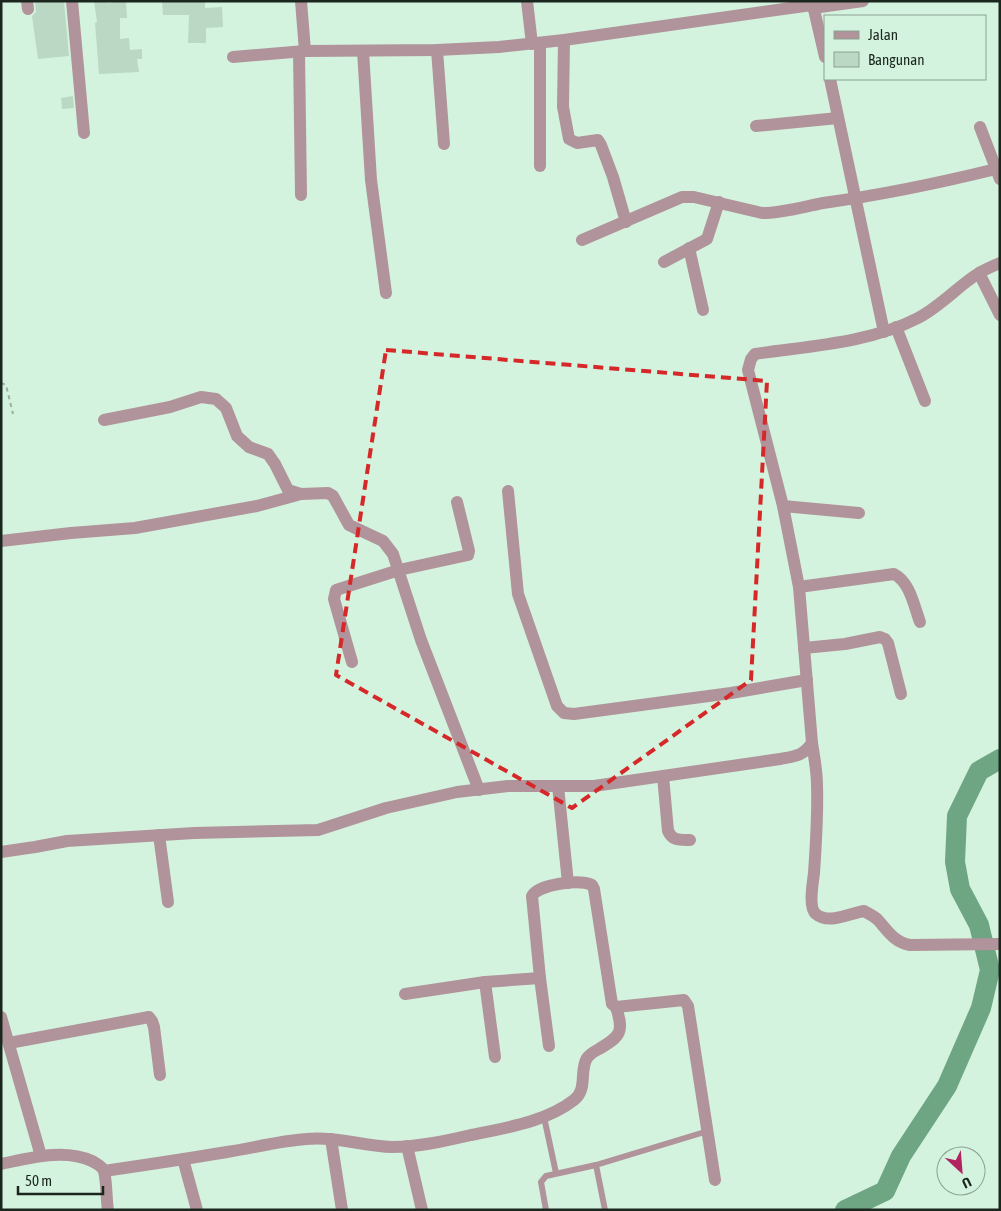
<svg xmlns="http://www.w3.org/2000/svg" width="1001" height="1211" viewBox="0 0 1001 1211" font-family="'Asap Condensed',sans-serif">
<rect width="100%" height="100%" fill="#d4f3de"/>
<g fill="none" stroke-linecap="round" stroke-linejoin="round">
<polyline stroke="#6ea582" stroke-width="20" points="845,1210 885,1191 901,1156 947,1086 981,1008 990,970 979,925 960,889 955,862 957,816 979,771 1000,759"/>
</g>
<g fill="#bad8c3">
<polygon points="35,1 64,1 69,56 38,59 32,16 36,12"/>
<polygon points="94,1 106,1 107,3 126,1 127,18 120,18 120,39 129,38 130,50 142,49 142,59 137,59 139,72 99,74 95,23 97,22"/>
<polygon points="162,1 205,1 205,8 222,7 223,27 206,28 206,43 188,43 189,15 163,15"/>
<polygon points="73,96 74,108 62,109 61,98"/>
</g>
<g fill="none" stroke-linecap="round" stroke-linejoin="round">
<polyline stroke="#98b0a0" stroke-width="2" stroke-dasharray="4 4" stroke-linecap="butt" points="1,383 6,385 13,414"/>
<g stroke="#b1949b" stroke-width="6">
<polyline points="544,1117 556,1173"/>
<polyline points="596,1165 605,1210"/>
<polyline points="546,1210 541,1182 546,1176 596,1165 708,1131"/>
</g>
<g stroke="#b1949b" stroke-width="12">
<polyline points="27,1 28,9"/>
<polyline points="72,1 84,133"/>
<polyline points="301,1 305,51"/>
<polyline points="527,1 532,44"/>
<polyline points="812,1 825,57"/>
<polyline points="813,8 863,1"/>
<polyline points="564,40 563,107 569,139 577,143 598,140 601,145 613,177 626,222"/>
<polyline points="437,50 444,144"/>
<polyline points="363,51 371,180 386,293"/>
<polyline points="299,52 301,195"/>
<polyline points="233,57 305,51 437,50 499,47 564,40 812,5"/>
<polyline points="830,79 884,332"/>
<polyline points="756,126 838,118"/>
<polyline points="980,127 1000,179"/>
<polyline points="540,166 540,43"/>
<path d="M582,240L682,197H694L762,213C782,213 802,207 823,203C881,195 939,183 996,169"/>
<polyline points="689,248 703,310"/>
<polyline points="664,262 707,239 719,202"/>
<polyline points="979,273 1000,315"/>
<polyline points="896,327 925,401"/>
<polyline points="104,420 170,407 201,397 216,399 226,408 237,436 249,447 268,454 275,464 288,490 301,494"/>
<polyline points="508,491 518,594 557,706 564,713 574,714 731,693 807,680"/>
<polyline points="783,506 859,513"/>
<polyline points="1,541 71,533 135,528 257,506 301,494 328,493 333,496 349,525 383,541 393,554 421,640 479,790"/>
<path d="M799,587L894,574C910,582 914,606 920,622"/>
<polyline points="804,648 845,644 880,637 885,639 888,643 901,694"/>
<polyline points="352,662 334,599 336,590 399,570 468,555 469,551 457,502"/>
<path d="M812,743C814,756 817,771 817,785C818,814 816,844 814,873C813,882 808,908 816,914C829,925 850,913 864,911C869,914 874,916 878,920C888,931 894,942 910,945L1000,944"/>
<path d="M663,776L668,831C673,841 679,840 690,840"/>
<polyline points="558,786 568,883"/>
<polyline points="159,835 168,902"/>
<path d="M1,852L35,847L67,841L194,833L318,830L386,808L457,792L508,786H594L780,759C796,756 803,756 812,743L799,587L783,506L748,370L751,359L755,354C808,346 870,343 918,318C941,306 958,286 979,273C986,269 993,266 1000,263"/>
<polyline points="485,982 495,1057"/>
<polyline points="405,994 485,982 540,978"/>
<polyline points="1,1017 41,1156"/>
<polyline points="9,1043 149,1017 152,1021 154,1027 160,1075"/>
<path d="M549,1046L540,978L532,896C539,884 579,879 592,885L594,889L612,1004L616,1007L684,1000L688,1006L715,1180"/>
<polyline points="331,1139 342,1210"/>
<polyline points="407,1146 422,1210"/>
<polyline points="183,1159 197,1210"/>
<path d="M1,1164C30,1158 64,1148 92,1161C97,1164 102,1166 104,1171C107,1183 106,1198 108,1210"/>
<path d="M104,1171C145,1165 186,1159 227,1152C253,1148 279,1141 306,1139C335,1136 363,1146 392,1147C418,1147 445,1141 471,1135C505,1128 546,1122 574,1100C588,1089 579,1071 587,1058C590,1054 595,1051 599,1049C621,1036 624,1032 616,1007"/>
</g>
</g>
<path fill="none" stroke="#d62828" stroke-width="4" stroke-dasharray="10 6" stroke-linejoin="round" d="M386,350L767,381L751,680L572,808L336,675Z"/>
<rect width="1001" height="1211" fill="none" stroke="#1a261e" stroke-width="5"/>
<rect x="824" y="15" width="162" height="65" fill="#d4f3de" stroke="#8aa191"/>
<rect x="834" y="31" width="25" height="8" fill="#b1949b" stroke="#8aa191"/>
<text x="868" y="40" font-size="15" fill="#1a261e">Jalan</text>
<rect x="834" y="52" width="25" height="15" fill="#bad8c3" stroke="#8aa191"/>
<text x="868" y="65" font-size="15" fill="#1a261e">Bangunan</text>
<g transform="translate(961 1171) rotate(154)"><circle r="24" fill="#d4f3de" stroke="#8aa191"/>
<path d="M0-4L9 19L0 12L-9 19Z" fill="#b1245f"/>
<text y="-8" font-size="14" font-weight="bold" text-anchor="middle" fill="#1a261e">U</text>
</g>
<path d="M18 1186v8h85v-8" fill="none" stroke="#1a261e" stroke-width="2.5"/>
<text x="25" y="1186" font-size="15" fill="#1a261e" stroke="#d4f3de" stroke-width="4" paint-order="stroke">50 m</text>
</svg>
